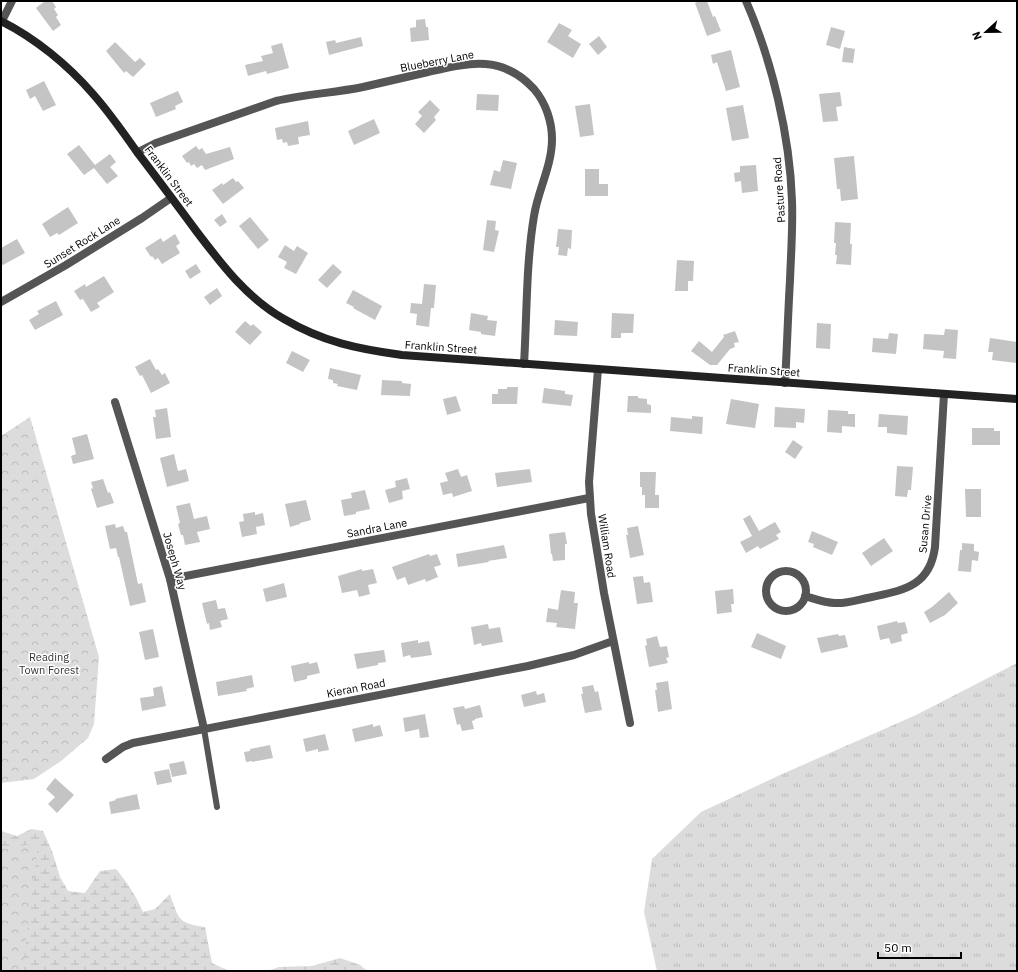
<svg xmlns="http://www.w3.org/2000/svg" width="1018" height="972" viewBox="0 0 1018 972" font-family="'IBM Plex Sans',sans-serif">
<defs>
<pattern id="grass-tufts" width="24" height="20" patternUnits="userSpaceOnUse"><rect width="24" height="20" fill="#dcdcdc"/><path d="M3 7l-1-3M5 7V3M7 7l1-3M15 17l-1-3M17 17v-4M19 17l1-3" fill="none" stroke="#bbb"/></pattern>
<pattern id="wetland-marsh" width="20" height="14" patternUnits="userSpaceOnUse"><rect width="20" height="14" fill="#dcdcdc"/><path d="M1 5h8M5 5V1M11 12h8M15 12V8" fill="none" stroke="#bbb"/></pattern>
<pattern id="park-crowns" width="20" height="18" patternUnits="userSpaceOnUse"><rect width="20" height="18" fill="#dcdcdc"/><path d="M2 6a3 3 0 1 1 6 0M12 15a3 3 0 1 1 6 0" fill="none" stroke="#bbb"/></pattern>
</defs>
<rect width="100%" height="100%" fill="#fff"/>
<polygon fill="url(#grass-tufts)" points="1017,663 1017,971 657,971 644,912 652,859 701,812 780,775 916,715"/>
<g fill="url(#wetland-marsh)">
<path d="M31,829L43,831L52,851L60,877L68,891L85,893L100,871L116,869C127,882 136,896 143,912L155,909L170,894C179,919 177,923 205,927L212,963L229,971H1V831L17,836Z"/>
<polygon points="340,958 360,965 367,971 267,971 279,967 312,966"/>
</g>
<g fill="url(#park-crowns)">
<polygon points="30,417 99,657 94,724 88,738 61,761 34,779 1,783 1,436"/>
<polygon points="37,843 38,846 22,971 1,971 1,848 3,849"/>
</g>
<g fill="#c4c4c4">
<polygon points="45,1 52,1 56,7 54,9 58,15 56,17 61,25 53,31 36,8"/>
<polygon points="699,1 707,1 713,17 715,16 721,31 707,36 695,3"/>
<polygon points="425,19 426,27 428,27 429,40 411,42 410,28 416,27 416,20"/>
<polygon points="559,23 572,30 568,36 581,44 573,58 547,42"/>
<polygon points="831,27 845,31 840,49 826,45"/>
<polygon points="599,36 607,47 598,55 589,44"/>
<polygon points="361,37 363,46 329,55 326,42 335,40 336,43"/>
<polygon points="115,42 135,62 140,58 146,64 133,77 126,71 124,73 106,51"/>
<polygon points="282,43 289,68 267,74 266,71 248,76 245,65 263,61 261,56 273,53 271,46"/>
<polygon points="844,47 855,49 853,63 842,62"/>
<polygon points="731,50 740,87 726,91 717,62 713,64 711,55"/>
<polygon points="44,81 56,105 43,111 35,96 30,99 26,90"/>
<polygon points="178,91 183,102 175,106 176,109 156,117 150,103"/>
<polygon points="840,92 842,106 836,107 838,121 823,122 819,94"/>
<polygon points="477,94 499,95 498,111 476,110"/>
<polygon points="430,100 440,110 434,117 436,120 424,133 415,124 422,116 418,112"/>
<polygon points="590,104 594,135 580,137 575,106"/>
<polygon points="743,105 749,138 732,141 726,108"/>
<polygon points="374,119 380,133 354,145 348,131"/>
<polygon points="308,121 310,135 298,137 299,144 288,146 287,142 283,143 282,139 277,140 275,128"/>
<polygon points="79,145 95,165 110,154 116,162 110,167 118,176 107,184 94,168 84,175 67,154"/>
<polygon points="196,146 199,150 202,148 206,154 230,147 234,159 205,170 202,165 197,168 194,164 191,166 189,162 187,163 182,156"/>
<polygon points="854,156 858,199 841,201 840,189 837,189 834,158"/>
<polygon points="503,160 517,163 511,189 490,185 494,170 500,172"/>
<polygon points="756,165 758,191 742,193 741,181 735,182 734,173 740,172 740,166"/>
<polygon points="585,169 599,169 599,184 608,184 608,196 585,196"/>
<polygon points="233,178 236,182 238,181 244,188 223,204 212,190 222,183 223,185"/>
<polygon points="68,207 78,223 59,235 57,233 50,237 42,224"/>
<polygon points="222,214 227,222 220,227 214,220"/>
<polygon points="250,217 269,240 258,249 239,226"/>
<polygon points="487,220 496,221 495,230 499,231 494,252 483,250"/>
<polygon points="835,222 851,223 850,244 852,244 851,265 836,264 837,255 835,255 836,243 834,243"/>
<polygon points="558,229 572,230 571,249 568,248 567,256 558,255 559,247 556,247"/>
<polygon points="175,234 180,243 176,246 180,253 162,264 158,258 155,260 152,256 151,257 145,248 161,238 163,242"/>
<polygon points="17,239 25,253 1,266 1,248"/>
<polygon points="285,245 294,251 297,246 308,253 296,274 284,268 287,262 278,257"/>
<polygon points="677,260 694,261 693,281 688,281 688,291 675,291"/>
<polygon points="196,264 201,272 190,279 185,271"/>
<polygon points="333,264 342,272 327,288 318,280"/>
<polygon points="104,276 114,292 97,303 100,307 91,312 83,299 80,300 74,291 85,284 86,287"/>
<polygon points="424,284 436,285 434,308 431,308 429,327 416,325 417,314 410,313 411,303 422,304"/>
<polygon points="217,288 222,296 210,305 204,297"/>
<polygon points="353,290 382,306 375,320 353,308 354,307 346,303"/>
<polygon points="56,301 63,315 35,330 29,320 39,314 37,311"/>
<polygon points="471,313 488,316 487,320 497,321 495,336 481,334 481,332 469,330"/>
<polygon points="612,313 634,314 633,333 621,333 621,338 611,338"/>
<polygon points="555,320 578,322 577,336 554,335"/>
<polygon points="245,321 251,326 253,324 262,332 250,345 235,332"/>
<polygon points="817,323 831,324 830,349 816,348"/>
<polygon points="945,329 958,330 956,359 943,358 944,351 923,349 924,334 944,335"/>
<polygon points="735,331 739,342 734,343 735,347 730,349 717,365 710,365 691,351 699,341 712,352 724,337 723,335"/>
<polygon points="889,333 898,334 896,354 872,352 873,338 888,339"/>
<polygon points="990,338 1017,342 1016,363 992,360 993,352 988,352"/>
<polygon points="292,351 310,360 303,372 286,363"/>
<polygon points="150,359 156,370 158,369 162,375 165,373 170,383 151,393 142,375 140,376 135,367"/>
<polygon points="330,368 361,375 357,390 337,386 338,384 333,383 333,380 328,379"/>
<polygon points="382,380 402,381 402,383 411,384 410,396 381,395"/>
<polygon points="507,387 518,387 517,404 492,404 492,394 498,394 498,389 507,389"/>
<polygon points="544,388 565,391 565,394 573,395 571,406 542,403"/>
<polygon points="456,396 461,411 447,415 443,399"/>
<polygon points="628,396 638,396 638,398 647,399 647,404 651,405 651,413 627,412"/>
<polygon points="731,399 759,404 755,428 726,424"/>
<polygon points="775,407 805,409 804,423 796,422 796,428 774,427"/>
<polygon points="167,408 171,437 156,439 153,417 156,417 155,410"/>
<polygon points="828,410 848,411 848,414 855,414 855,427 842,426 842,433 827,432"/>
<polygon points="879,414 908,416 907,435 887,433 887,427 878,427"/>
<polygon points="692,416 703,417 702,434 670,431 671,417 692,419"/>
<polygon points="972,428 994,428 994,431 1000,431 1000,445 972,445"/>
<polygon points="87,434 94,459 73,464 71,456 76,454 72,438"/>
<polygon points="793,440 803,447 795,459 785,452"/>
<polygon points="174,454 178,471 186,469 189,481 167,487 160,458"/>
<polygon points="897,466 913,467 911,490 908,490 907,497 895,496"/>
<polygon points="458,469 461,477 467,475 472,491 453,497 452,493 443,495 440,483 448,481 445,473"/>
<polygon points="530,469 532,482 497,487 495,473"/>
<polygon points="640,472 656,472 655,495 659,495 659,508 645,508 645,495 642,495 642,487 640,487"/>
<polygon points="407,478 410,489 402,491 403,499 389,503 385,490 396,487 395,481"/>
<polygon points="103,479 108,493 110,492 114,503 97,508 91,489 93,488 91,482"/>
<polygon points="965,489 981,489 981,517 966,517"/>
<polygon points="365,490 370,509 356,512 356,514 344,516 341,500 352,498 351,493"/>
<polygon points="306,500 311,520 300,523 300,524 290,527 285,504"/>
<polygon points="190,503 194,519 207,516 210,529 197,532 200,542 185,545 183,535 181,535 178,524 180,523 176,506"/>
<polygon points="255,512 255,515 263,513 265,525 256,527 257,534 242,537 239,522 244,521 243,514"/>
<polygon points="750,515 759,531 775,522 781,532 776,535 779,539 760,549 758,546 746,553 740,542 752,536 743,519"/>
<polygon points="115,524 116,528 123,526 125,532 127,532 138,584 142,583 146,602 130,606 119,557 118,557 116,548 110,549 105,526"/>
<polygon points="638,526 644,555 630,558 626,535 628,535 627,528"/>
<polygon points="812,531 838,542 832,555 813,547 814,544 808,542"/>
<polygon points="565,532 567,544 565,544 565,560 553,561 552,554 551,554 549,534"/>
<polygon points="884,538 893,551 871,566 862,553"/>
<polygon points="962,543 974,544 974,551 979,552 978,561 972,560 971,572 958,571 960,550 962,550"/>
<polygon points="504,545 507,558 488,561 489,562 458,567 456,554"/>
<polygon points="429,554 430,556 437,554 441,565 434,567 438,577 426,582 425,579 408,585 405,577 397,580 392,567"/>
<polygon points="362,569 362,571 373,569 377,583 368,585 370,594 359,597 357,590 342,593 338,576"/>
<polygon points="643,576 644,583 650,582 653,602 637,604 633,577"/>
<polygon points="284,583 287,597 266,602 263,589"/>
<polygon points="733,589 734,604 731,604 732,612 717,614 715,591"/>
<polygon points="561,590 575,592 574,603 578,603 575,629 556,627 557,623 546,622 548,608 558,610"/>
<polygon points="949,592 958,603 945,615 930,623 924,612 932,607"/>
<polygon points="216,600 218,609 225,608 228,619 220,621 222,627 210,630 209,623 207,624 202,603"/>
<polygon points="897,621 898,623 905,622 908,633 901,635 902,641 891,644 889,638 880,640 877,626"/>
<polygon points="488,624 489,629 500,627 503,642 482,646 481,643 474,645 471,627"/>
<polygon points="153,629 159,657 145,660 139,632"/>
<polygon points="757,633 786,646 781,659 751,647"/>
<polygon points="838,634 839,636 845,635 848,647 821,653 817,638"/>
<polygon points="657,636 660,647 667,646 669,657 666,658 668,663 649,667 645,646 647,645 646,639"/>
<polygon points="418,640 418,643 429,641 432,655 411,658 410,655 403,657 401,643"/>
<polygon points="384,650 386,662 378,663 378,665 357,669 354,654"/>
<polygon points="309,662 309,664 317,662 320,673 307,676 307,679 294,682 291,666"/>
<polygon points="252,675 254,687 246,689 247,691 218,696 216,682"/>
<polygon points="668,681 672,709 658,712 655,690 657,690 656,683"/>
<polygon points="593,685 595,692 598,691 602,710 585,713 581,694 583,694 582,687"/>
<polygon points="162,686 166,706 142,711 140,698 154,696 153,688"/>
<polygon points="536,691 537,695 544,693 546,702 524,707 521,695"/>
<polygon points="480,705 483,717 475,719 475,720 472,721 474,729 462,731 460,724 457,725 453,708 464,706 465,709"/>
<polygon points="425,714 429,737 420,738 419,729 405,732 403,718"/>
<polygon points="373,724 373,727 380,725 383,736 355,742 352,729"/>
<polygon points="325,734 329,750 318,752 318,749 306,752 303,739"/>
<polygon points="270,745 273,758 252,762 252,761 246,762 244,752 250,751 250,749"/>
<polygon points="184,761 187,774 172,777 169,764"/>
<polygon points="169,769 172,782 157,785 154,772"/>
<polygon points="55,778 74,795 57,813 48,804 55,797 46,789"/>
<polygon points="137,794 140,809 111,814 109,802 116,800 115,799"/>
</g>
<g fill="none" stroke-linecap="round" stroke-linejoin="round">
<polyline stroke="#555" stroke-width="6" points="204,729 217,807"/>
<g stroke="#555" stroke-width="8">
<path d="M746,1C772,61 790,136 792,201C793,227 791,253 790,280C788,314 787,348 785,383"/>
<polyline points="2,21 12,1"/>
<path d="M138,152L156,143L276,101C305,94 334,93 363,87C384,82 406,77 428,72C468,63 502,54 534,89C546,103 552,122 552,139C552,166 538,190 534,216C526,264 527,314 524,364"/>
<polyline points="1,302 66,265 142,218 171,198"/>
<polyline points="598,369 589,482 591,514 604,593 630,723"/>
<polyline points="115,402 170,579 204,729"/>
<circle cx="786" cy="591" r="20"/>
<polyline points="170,579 589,498"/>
<path d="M805,596C815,599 825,603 835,603C847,604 860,599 872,597C904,590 930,586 935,547L944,394"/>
<polyline points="106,759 123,747 133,743 528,666 574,655 613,641"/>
</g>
<path stroke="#222" stroke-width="8" d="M1,21C35,38 68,65 93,94C109,112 123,132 137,152C157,178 177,205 197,232C222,265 247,298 284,319C323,342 358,349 402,355L1017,399"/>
</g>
<g text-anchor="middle" stroke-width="3" stroke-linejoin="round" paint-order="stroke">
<g font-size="11" fill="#000" stroke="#fff">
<text transform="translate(437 61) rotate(-11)" y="4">Blueberry Lane</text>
<text transform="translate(169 176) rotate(53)" y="4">Franklin Street</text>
<text transform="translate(779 190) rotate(-94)" y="4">Pasture Road</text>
<text transform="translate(82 242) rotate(-32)" y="4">Sunset Rock Lane</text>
<text transform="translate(441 347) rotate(4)" y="4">Franklin Street</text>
<text transform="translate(764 370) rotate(4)" y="4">Franklin Street</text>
<text transform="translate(925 524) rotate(-85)" y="4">Susan Drive</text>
<text transform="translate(377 528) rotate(-11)" y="4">Sandra Lane</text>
<text transform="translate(607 546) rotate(81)" y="4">William Road</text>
<text transform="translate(175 561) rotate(74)" y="4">Joseph Way</text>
<text transform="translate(356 688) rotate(-11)" y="4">Kieran Road</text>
</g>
<g font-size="11" fill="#333" stroke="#fff">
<text x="49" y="661">Reading<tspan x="49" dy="13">Town Forest</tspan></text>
</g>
</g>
<rect width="1018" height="972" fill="none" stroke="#000000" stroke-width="4"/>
<g transform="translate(986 32) rotate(248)" stroke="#ffffff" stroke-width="3" paint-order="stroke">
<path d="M0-3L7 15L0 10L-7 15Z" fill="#000000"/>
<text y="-6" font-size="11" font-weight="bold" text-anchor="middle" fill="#000000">N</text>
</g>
<path d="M878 952v6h83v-6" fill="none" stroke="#000000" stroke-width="2"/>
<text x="884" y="952" font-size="12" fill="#000000" stroke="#ffffff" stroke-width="3" paint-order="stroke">50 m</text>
</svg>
